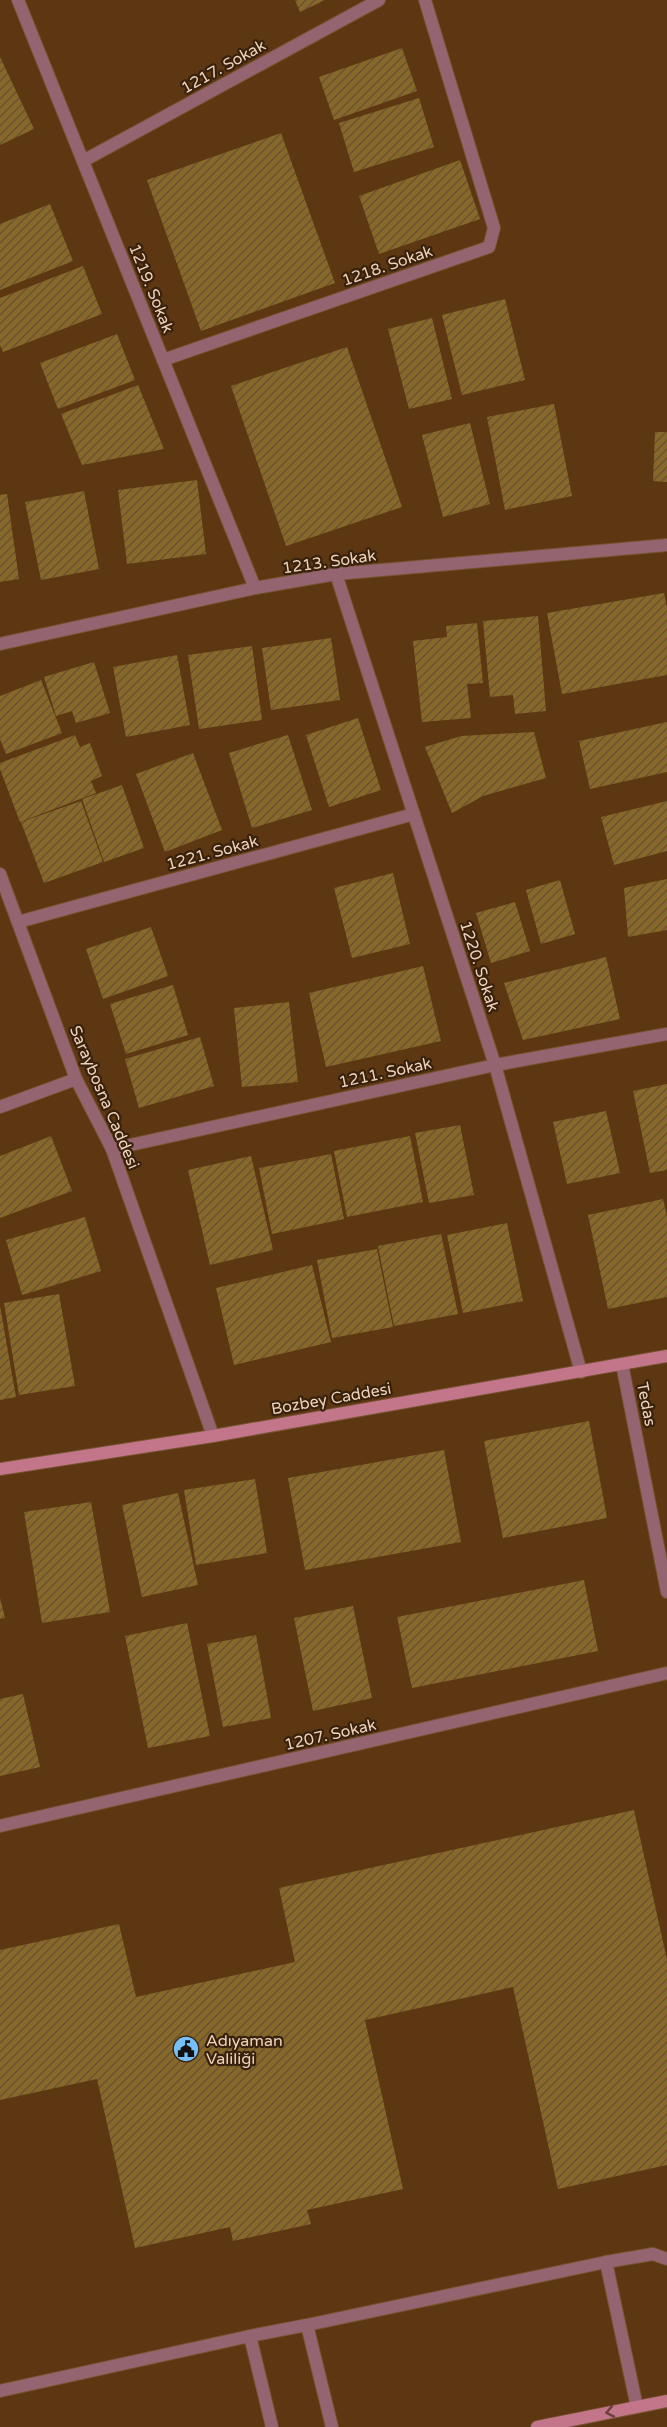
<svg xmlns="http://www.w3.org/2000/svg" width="667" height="2427" viewBox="0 0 667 2427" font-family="'Varela Round',sans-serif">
<defs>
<pattern id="building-hatch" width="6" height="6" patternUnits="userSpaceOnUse" patternTransform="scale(1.5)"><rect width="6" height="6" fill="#87682a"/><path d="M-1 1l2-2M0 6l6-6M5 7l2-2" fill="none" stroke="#685431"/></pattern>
</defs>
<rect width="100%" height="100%" fill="#5c3711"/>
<g fill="url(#building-hatch)">
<polygon points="295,0 325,0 300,12"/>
<polygon points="402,48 417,91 334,120 319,77"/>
<polygon points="0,57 34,129 0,145"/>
<polygon points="419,98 434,147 354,172 339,123"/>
<polygon points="281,133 335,283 201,331 147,180"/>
<polygon points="460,160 480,219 379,254 359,196"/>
<polygon points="50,204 73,261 0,290 0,224"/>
<polygon points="83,266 102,314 3,352 0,345 0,298"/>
<polygon points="505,299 525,380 462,395 442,315"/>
<polygon points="432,318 452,399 409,409 388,329"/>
<polygon points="117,334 135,380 58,409 40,363"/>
<polygon points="347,347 402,507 286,546 231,386"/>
<polygon points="138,385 164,449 82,465 61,414"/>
<polygon points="554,404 572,496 505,510 487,417"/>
<polygon points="470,423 490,504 443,517 422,435"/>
<polygon points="655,432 667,432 667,482 653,481"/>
<polygon points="197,480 206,554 127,564 118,490"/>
<polygon points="84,491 99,569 41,580 25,502"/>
<polygon points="7,494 19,579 0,582 0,495"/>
<polygon points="664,593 667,608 667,675 562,694 547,613"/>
<polygon points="538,616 546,711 515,714 513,695 490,697 483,621"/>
<polygon points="477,623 483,683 467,684 471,718 422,722 413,641 447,637 446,626"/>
<polygon points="331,638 340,700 271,710 262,648"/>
<polygon points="252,646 262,720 199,729 188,655"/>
<polygon points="177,655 190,725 126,737 113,667"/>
<polygon points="94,662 110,713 76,723 72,711 56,716 44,677"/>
<polygon points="41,680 62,733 6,754 0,739 0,696"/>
<polygon points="358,718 381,790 329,807 306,735"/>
<polygon points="667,722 667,772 590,789 579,741"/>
<polygon points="534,732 546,778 483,796 452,813 425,747 461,736"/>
<polygon points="75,735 80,747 90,743 102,776 91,781 96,793 20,822 0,769 0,763"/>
<polygon points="288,735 312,810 252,828 229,753"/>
<polygon points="193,753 222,830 165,852 136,774"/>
<polygon points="122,785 144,848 104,862 82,799"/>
<polygon points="81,801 103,862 44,883 21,822"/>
<polygon points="667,801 667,851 614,865 601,817"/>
<polygon points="393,873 410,944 352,958 334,888"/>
<polygon points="667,879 667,930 628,937 624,888"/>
<polygon points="560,880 575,934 541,944 526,890"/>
<polygon points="515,902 530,951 491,963 476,913"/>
<polygon points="151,927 168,976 103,999 86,949"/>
<polygon points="606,957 620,1019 523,1040 504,983"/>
<polygon points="423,966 441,1041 326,1067 309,993"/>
<polygon points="173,985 188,1035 126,1054 110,1004"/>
<polygon points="289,1002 298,1082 242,1087 234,1008"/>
<polygon points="200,1037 214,1086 139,1108 125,1059"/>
<polygon points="667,1084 667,1170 650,1173 633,1091"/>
<polygon points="606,1111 620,1173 567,1184 553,1122"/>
<polygon points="460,1125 474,1195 429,1203 415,1133"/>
<polygon points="51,1136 72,1191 0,1218 0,1156"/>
<polygon points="410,1136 423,1202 347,1217 334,1151"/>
<polygon points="331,1154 344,1219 272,1234 259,1168"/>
<polygon points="251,1156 273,1250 210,1265 188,1170"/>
<polygon points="663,1199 667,1216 667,1297 608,1309 588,1215"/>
<polygon points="85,1217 101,1271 22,1295 6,1240"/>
<polygon points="507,1223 523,1301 463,1313 447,1235"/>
<polygon points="441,1234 458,1314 394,1326 378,1246"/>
<polygon points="377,1249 393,1327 332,1338 317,1260"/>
<polygon points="312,1265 331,1342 234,1365 216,1288"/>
<polygon points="59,1294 75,1386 19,1395 4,1303"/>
<polygon points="0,1306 16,1397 0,1400"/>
<polygon points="589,1421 607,1518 503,1538 484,1441"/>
<polygon points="444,1450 461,1542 305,1570 288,1478"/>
<polygon points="255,1479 267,1553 196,1565 184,1490"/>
<polygon points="178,1493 198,1585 142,1597 122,1505"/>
<polygon points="91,1502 110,1612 42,1623 24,1512"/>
<polygon points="584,1580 598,1651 412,1688 397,1617"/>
<polygon points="0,1598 5,1618 0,1619"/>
<polygon points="353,1606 372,1698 313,1711 294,1618"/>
<polygon points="187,1623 210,1736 148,1748 125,1636"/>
<polygon points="256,1635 271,1718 223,1727 207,1644"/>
<polygon points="23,1694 40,1767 0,1776 0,1699"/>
<polygon points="634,1810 667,1960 667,2165 558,2189 513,1987 365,2020 403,2189 307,2210 311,2224 233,2241 230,2227 135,2248 97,2079 0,2100 0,1950 119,1924 136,1997 295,1962 279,1888"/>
</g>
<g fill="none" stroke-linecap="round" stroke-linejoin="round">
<g stroke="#76532f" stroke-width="14">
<g id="lane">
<polyline points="606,2262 637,2407"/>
<polyline points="250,2336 307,2325"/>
<polyline points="0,2391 250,2336 272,2427"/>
<polyline points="332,2427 307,2325 606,2262 653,2254 667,2259"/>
</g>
</g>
<g stroke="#76532f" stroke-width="14">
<g id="street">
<polyline points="18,0 255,588"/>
<polyline points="83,161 379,0"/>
<polyline points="163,360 489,247 494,228 425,0"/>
<polyline points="336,574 495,1065 581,1372"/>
<polyline points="0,644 255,588 336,574 667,545"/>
<polyline points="0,874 76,1079 112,1149 213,1436"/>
<polyline points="18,922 414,814"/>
<polyline points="0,1107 76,1079"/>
<polyline points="112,1149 495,1065 667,1034"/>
<polyline points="622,1364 667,1592"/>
<polyline points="0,1826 667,1673"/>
</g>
</g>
<g stroke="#76532f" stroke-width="14">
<g id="secondary">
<polyline points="0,1469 213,1436 667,1356"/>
<polyline points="537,2427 667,2401"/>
</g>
</g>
<use href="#lane" stroke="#956471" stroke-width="12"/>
<use href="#street" stroke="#956471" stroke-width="12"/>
<use href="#secondary" stroke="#c3758a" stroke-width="12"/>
</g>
<defs><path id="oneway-chevron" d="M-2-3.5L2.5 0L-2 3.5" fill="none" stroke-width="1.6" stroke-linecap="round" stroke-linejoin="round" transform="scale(1.5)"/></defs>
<use stroke="#693f39" href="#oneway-chevron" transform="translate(610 2412) rotate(169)"/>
<defs>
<g id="civic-disc" transform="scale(1.35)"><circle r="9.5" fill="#76c0f7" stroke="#38220e"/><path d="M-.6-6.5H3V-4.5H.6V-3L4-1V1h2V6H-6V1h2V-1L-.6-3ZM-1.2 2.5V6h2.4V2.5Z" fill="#111"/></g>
</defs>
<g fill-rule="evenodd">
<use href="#civic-disc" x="186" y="2049"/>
</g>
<g text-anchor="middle" stroke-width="4.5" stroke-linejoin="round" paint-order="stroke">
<g font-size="16" fill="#efd2ba" stroke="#38220e">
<text transform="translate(223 66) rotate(-29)" y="6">1217. Sokak</text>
<text transform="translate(387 265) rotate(-19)" y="6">1218. Sokak</text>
<text transform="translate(152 288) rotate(68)" y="6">1219. Sokak</text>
<text transform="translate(329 561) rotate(-8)" y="6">1213. Sokak</text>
<text transform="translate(212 852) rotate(-15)" y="6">1221. Sokak</text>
<text transform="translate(480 966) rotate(72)" y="6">1220. Sokak</text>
<text transform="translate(385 1072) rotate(-12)" y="6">1211. Sokak</text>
<text transform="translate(105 1097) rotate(67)" y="6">Saraybosna Caddesi</text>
<text transform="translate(331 1398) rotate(-10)" y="6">Bozbey Caddesi</text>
<text transform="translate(647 1404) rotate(79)" y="6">Tedas</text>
<text transform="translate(330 1734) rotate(-13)" y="6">1207. Sokak</text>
</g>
<g font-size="16" fill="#efd2ba" stroke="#38220e" text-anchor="start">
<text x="206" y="2046">Adıyaman<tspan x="206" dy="18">Valiliği</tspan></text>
</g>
</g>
</svg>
